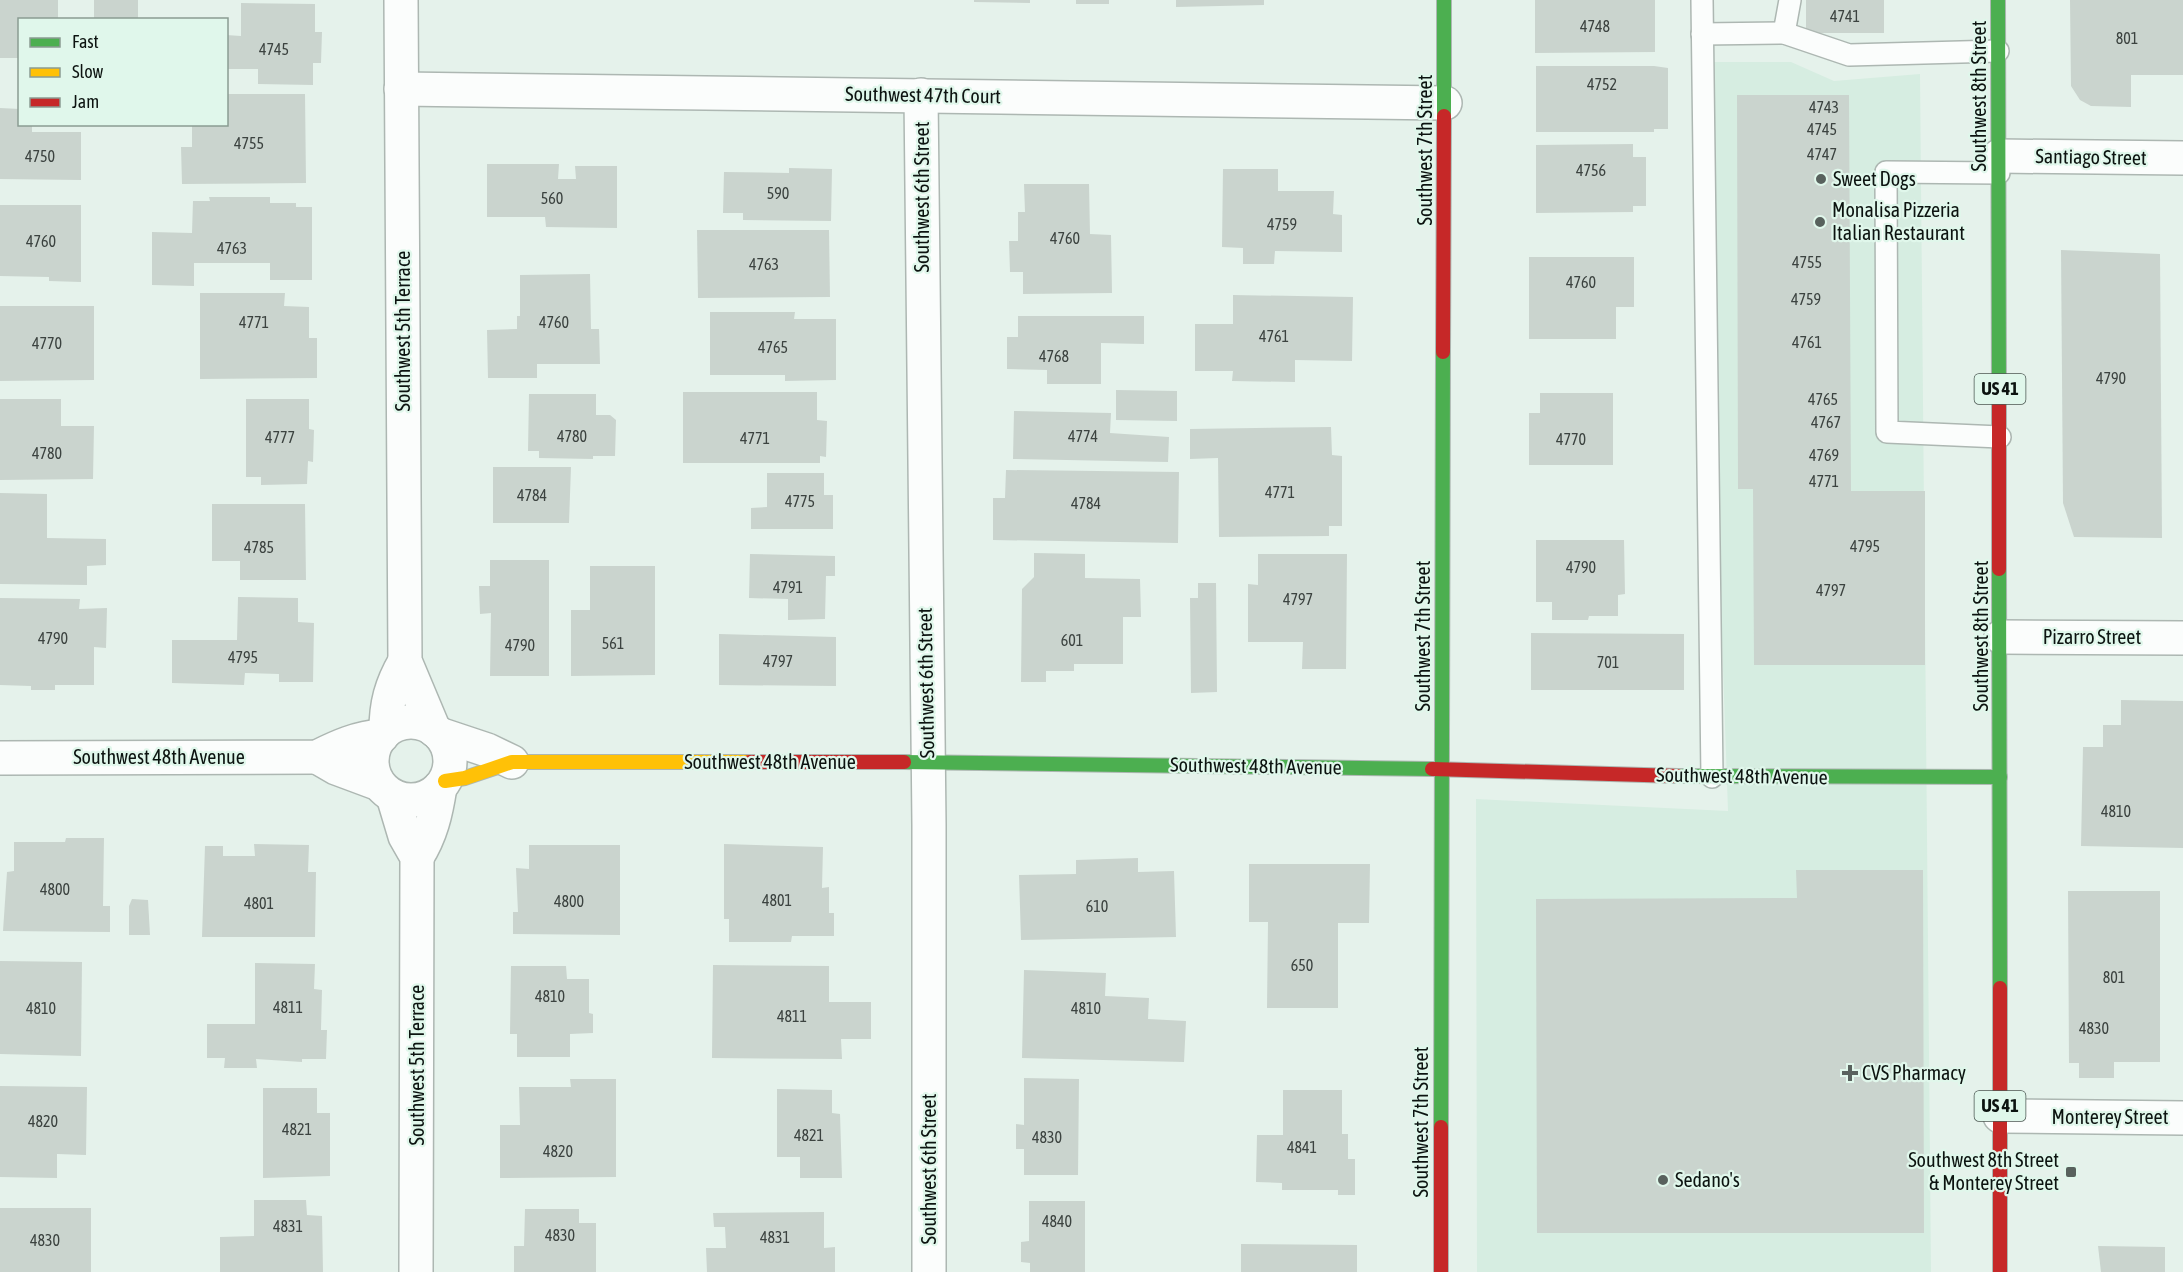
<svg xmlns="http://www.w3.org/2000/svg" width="2183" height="1272" viewBox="0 0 2183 1272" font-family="'Asap Condensed',sans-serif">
<rect width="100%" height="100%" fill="#e5f2eb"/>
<polygon fill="#d6ede1" points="1702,62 1791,62 1834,81 1920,74 1931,1272 1477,1272 1476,799 1728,811"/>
<g fill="#cad4ce">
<polygon points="0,0 58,0 58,20 20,20 20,58 0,58"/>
<rect x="94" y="0" width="44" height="20"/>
<polygon points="974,0 1030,0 1030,3 974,2"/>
<rect x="1076" y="0" width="33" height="4"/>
<polygon points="1176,0 1264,0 1264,5 1176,7"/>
<polygon points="1535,0 1655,0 1655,52 1535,53"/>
<rect x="1806" y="0" width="78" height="33"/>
<polygon points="2070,0 2183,0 2183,75 2131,75 2131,107 2091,106 2080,100 2071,86"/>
<polygon points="241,3 315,4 315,32 322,32 321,63 313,63 313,85 258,84 258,69 226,69 226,35 241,36"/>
<polygon points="1536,66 1654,66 1668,68 1668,129 1654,129 1654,132 1536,132"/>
<polygon points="226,94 305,94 306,183 182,184 181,147 192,147 192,124 226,124"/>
<polygon points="1737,95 1849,95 1851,491 1925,491 1925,665 1754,665 1753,489 1738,489"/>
<polygon points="0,108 20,109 20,124 32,124 32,132 81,132 81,180 0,179"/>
<polygon points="1633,144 1633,157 1646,157 1646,206 1633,206 1633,212 1536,213 1536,145"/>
<polygon points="487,164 559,164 558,179 576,179 575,166 617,166 617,228 546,227 545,217 487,217"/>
<polygon points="789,168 832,169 831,221 743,220 743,213 723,213 724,172 789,173"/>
<polygon points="1223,169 1278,169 1278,191 1334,191 1333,214 1342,215 1342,252 1275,251 1274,264 1243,264 1243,248 1222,247"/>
<polygon points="1024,184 1089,184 1090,234 1111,235 1112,293 1023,294 1023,272 1010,272 1009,241 1018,241 1018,212 1025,212"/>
<polygon points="209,197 270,197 270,203 296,203 296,207 312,207 312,280 270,280 270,263 194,263 194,286 152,285 152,232 192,233 193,201 210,201"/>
<polygon points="0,205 81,205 81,282 49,281 49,277 0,276"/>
<polygon points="697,230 829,230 830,297 698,298"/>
<polygon points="2061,250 2160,254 2162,538 2074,537 2063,503"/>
<polygon points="1529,257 1634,257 1634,307 1616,307 1616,339 1529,339"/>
<polygon points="590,274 591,329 599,329 600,364 537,364 537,378 488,378 487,330 517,329 517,316 520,316 520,275"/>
<polygon points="200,293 285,293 284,306 309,307 309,338 317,338 317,378 200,379"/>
<polygon points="1233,295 1353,297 1352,361 1295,360 1295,382 1232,381 1233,371 1195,371 1195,324 1233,324"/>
<polygon points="0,306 94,306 94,380 0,381"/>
<polygon points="710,312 795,312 794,319 836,319 836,380 785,381 785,375 710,375"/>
<polygon points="1018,316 1144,316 1144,344 1101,343 1101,384 1047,384 1047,370 1007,369 1007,337 1018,337"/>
<polygon points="1116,390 1177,391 1177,421 1116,420"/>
<polygon points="683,392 817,392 817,420 827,421 826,457 820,456 820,463 683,463"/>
<polygon points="1540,393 1613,393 1613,465 1529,465 1529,413 1540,413"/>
<polygon points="529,394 596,394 596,415 610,415 616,420 615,456 593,456 593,459 539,458 539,451 528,451"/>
<polygon points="0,399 61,399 61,426 94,426 93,479 0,480"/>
<polygon points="246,399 309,399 309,429 314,430 313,462 308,461 307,484 261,485 261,477 246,477"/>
<polygon points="1014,411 1111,413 1110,433 1169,437 1168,462 1013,459"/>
<polygon points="1331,427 1332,455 1342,456 1342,526 1329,526 1329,536 1219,537 1218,458 1190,459 1190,429"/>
<polygon points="493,467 571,467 569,523 493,523"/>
<polygon points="1006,470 1179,472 1178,543 993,540 993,498 1005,498"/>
<polygon points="767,473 824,473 824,495 833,495 833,529 751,529 751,508 767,507"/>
<polygon points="0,493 47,494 47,538 106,539 106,565 87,566 87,585 0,584"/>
<polygon points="212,504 305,504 306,580 240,580 240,561 212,561"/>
<polygon points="1536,540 1624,540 1625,594 1618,595 1618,616 1589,616 1588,620 1552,620 1552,602 1536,602"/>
<polygon points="1034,553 1085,554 1085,578 1140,579 1141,617 1123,617 1123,664 1074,664 1074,671 1046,671 1046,682 1021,682 1022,589 1034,577"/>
<polygon points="750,554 835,556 835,576 826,576 825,619 788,620 788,599 749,598"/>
<polygon points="1258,554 1347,554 1346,669 1302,669 1303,642 1248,642 1248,584 1258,585"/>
<polygon points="490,560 549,560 549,676 490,676 491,613 480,614 479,586 490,586"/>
<polygon points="590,566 655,566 655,675 571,676 571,610 590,610"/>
<polygon points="1198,583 1216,583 1217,692 1191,693 1190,598 1198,598"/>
<polygon points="238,597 298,598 298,622 314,623 313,682 279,682 279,674 245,673 244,685 172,683 172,640 237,640"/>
<polygon points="0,598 80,599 79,609 107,608 106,648 94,647 94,685 55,685 55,690 31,690 31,686 0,685"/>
<polygon points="1531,633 1684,634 1684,690 1531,690"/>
<polygon points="719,634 836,637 836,686 719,685"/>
<polygon points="2121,700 2183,701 2183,848 2081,846 2083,747 2103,747 2103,725 2121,725"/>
<polygon points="66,838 104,838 103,906 110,906 110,932 3,931 7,872 14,871 14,842 65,842"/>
<polygon points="254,844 309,845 308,872 316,872 315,937 202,937 205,846 223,846 223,856 255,856"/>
<polygon points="724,844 823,847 822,888 829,887 829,913 834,913 834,936 792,936 791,942 729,942 729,919 724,919"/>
<polygon points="529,845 620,845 620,935 513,934 513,912 518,912 516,868 529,869"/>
<polygon points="1138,858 1138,872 1174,871 1176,937 1021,940 1019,875 1076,874 1076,860"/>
<polygon points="1249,864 1370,864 1369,923 1338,923 1338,1008 1267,1008 1268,922 1249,922"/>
<polygon points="1796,870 1923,870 1924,1233 1537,1233 1536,899 1797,898"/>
<polygon points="2068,891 2160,891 2160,1062 2114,1062 2114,1078 2079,1078 2079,1063 2069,1063"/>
<polygon points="132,899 148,900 150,935 129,935 129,906"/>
<polygon points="0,961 82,962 81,1056 0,1054"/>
<polygon points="255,963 315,964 314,989 322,990 321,1030 327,1030 326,1059 302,1059 302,1062 256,1059 257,1068 224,1068 225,1058 207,1058 207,1024 255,1024"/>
<polygon points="713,965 829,966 829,1002 871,1002 871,1039 841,1039 842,1059 712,1058"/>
<polygon points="511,966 566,966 567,979 589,979 589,1013 593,1014 593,1033 570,1034 570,1057 517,1057 517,1034 510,1034"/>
<polygon points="1024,970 1106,973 1105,996 1149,998 1148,1019 1186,1021 1184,1062 1022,1058"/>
<polygon points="1024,1078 1079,1079 1078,1175 1024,1175 1024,1149 1016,1149 1016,1124 1024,1125"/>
<polygon points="570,1079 616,1079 616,1177 500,1178 500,1125 520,1125 519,1087 571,1087"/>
<polygon points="0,1086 87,1087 86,1155 57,1154 57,1178 0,1177"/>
<polygon points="263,1088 317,1088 317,1113 330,1113 330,1176 263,1178"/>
<polygon points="777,1089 832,1090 832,1113 840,1114 842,1178 800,1178 800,1157 777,1157"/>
<polygon points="1283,1090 1342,1090 1342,1134 1348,1134 1348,1159 1355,1159 1355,1195 1338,1195 1338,1190 1282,1190 1282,1183 1256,1182 1257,1135 1283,1135"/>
<polygon points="254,1200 306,1200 307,1215 322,1216 323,1272 220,1272 220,1237 254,1236"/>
<polygon points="1029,1201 1085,1201 1085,1272 1030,1272 1030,1263 1021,1262 1021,1242 1029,1241"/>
<rect x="0" y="1208" width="91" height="64"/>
<polygon points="525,1209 579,1209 579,1223 596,1223 596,1272 514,1272 514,1246 524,1246"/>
<polygon points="824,1212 824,1248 835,1247 835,1272 707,1272 706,1248 726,1248 725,1227 714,1227 713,1213"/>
<polygon points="1241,1244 1357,1245 1357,1272 1241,1272"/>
<polygon points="2098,1246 2165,1247 2165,1272 2101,1272"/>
</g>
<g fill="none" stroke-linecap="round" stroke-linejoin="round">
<g stroke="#adb7b2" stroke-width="24">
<g id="lane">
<polyline points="1702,0 1712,777"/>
<polyline points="1784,33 1790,0"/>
<polyline points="1702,34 1784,33 1849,55 1998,51"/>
<polyline points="1999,173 1886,172 1887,432 2000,437"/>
</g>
</g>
<g stroke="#adb7b2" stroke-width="36">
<g id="street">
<polyline points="401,0 405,661 434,730"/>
<polyline points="401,89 1445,103"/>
<polyline points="921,95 929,825 929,1272"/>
<polyline points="1999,156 2183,158"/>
<polyline points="2001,637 2183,638"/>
<circle cx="411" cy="761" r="39"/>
<path d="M386,731C386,704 391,685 405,661"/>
<polyline points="439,734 487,750 512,762"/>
<polyline points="317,757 336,768 379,784"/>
<path d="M0,758L317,757C339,746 357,738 382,736"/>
<polyline points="393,796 405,836 417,857 416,1272"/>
<path d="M417,857C431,835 436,813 440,787"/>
<polyline points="2000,1116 2183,1118"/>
</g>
</g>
<g stroke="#adb7b2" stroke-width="16">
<g id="fast">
<polyline points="1998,0 1999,406"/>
<polyline points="1444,116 1444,0"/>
<polyline points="1999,569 2000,988"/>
<polyline points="904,762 1432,769"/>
<polyline points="1678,776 2000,777"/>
<polyline points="1441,1127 1443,352"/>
</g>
</g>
<g stroke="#adb7b2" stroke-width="16">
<polyline id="slow" points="445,781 465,778 512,762 749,762"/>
</g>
<g stroke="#adb7b2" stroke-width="16">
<g id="jam">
<polyline points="1443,352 1444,116"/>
<polyline points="1999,406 1999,569"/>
<polyline points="749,762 904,762"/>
<polyline points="1432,769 1678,776"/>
<polyline points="2000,988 2000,1272"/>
<polyline points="1441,1272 1441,1127"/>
</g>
</g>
<use href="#lane" stroke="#fbfdfc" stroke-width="21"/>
<use href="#street" stroke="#fbfdfc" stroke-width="33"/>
<use href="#fast" stroke="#4caf50" stroke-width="14"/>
<use href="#slow" stroke="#ffc107" stroke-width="14"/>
<use href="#jam" stroke="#c62828" stroke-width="14"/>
</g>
<g fill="#58615d" stroke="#e0f7eb" stroke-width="2">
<circle cx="1821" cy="179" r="6"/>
<circle cx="1820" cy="222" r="6"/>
<path d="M1847 1064h6v6h6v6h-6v6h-6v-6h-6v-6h6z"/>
<rect x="2065" y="1166" width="12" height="12" rx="3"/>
<circle cx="1663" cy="1180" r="6"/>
</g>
<g text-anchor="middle" stroke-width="4.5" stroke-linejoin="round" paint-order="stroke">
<g font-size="16" fill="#3c4340">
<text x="1845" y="22">4741</text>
<text x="1595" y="32">4748</text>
<text x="2127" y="44">801</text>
<text x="274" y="55">4745</text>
<text x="1602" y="90">4752</text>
<text x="1824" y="113">4743</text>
<text x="1822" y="135">4745</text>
<text x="249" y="149">4755</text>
<text x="1822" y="160">4747</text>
<text x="40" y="162">4750</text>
<text x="1591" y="176">4756</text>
<text x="778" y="199">590</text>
<text x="552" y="204">560</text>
<text x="1282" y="230">4759</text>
<text x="1065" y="244">4760</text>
<text x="41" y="247">4760</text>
<text x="232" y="254">4763</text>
<text x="1807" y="268">4755</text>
<text x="764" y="270">4763</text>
<text x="1581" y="288">4760</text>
<text x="1806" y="305">4759</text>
<text x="254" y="328">4771</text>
<text x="554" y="328">4760</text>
<text x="1274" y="342">4761</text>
<text x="1807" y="348">4761</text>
<text x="47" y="349">4770</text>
<text x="773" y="353">4765</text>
<text x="1054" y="362">4768</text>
<text x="2111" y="384">4790</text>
<text x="1823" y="405">4765</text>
<text x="1826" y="428">4767</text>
<text x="572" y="442">4780</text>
<text x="1083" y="442">4774</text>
<text x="280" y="443">4777</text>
<text x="755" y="444">4771</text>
<text x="1571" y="445">4770</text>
<text x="47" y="459">4780</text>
<text x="1824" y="461">4769</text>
<text x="1824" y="487">4771</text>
<text x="1280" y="498">4771</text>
<text x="532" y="501">4784</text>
<text x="800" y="507">4775</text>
<text x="1086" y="509">4784</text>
<text x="1865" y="552">4795</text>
<text x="259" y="553">4785</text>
<text x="1581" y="573">4790</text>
<text x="788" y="593">4791</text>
<text x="1831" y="596">4797</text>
<text x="1298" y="605">4797</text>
<text x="53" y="644">4790</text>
<text x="1072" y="646">601</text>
<text x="613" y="649">561</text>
<text x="520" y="651">4790</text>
<text x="243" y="663">4795</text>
<text x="778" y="667">4797</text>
<text x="1608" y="668">701</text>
<text x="2116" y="817">4810</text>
<text x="55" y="895">4800</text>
<text x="777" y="906">4801</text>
<text x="569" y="907">4800</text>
<text x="259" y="909">4801</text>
<text x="1097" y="912">610</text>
<text x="1302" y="971">650</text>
<text x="2114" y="983">801</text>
<text x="550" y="1002">4810</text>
<text x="288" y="1013">4811</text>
<text x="41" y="1014">4810</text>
<text x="1086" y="1014">4810</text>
<text x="792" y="1022">4811</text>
<text x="2094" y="1034">4830</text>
<text x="43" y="1127">4820</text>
<text x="297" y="1135">4821</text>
<text x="809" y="1141">4821</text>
<text x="1047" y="1143">4830</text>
<text x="1302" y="1153">4841</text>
<text x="558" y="1157">4820</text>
<text x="1057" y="1227">4840</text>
<text x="288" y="1232">4831</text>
<text x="560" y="1241">4830</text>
<text x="775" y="1243">4831</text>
<text x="45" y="1246">4830</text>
</g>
<g fill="#e0f7eb" stroke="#4c5752" stroke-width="1.5">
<rect x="1974.5" y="374" width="51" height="30" rx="4.5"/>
<rect x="1974.5" y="1091" width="51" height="30" rx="4.5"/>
</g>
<g font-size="18" font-weight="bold" fill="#0c1310">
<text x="2000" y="395">US 41</text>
<text x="2000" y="1112">US 41</text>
</g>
<g font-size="20" fill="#0c1310" stroke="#e0f7eb">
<text transform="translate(923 95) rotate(1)" y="7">Southwest 47th Court</text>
<text transform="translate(1979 96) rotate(-90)" y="7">Southwest 8th Street</text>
<text transform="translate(1425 150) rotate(-90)" y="7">Southwest 7th Street</text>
<text transform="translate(2091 157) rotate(1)" y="7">Santiago Street</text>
<text transform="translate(922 197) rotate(-90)" y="7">Southwest 6th Street</text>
<text transform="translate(403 331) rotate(-90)" y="7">Southwest 5th Terrace</text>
<text transform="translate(1423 636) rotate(-90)" y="7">Southwest 7th Street</text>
<text transform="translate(1981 636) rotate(-90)" y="7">Southwest 8th Street</text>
<text x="2092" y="644">Pizarro Street</text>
<text transform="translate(926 683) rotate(-91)" y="7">Southwest 6th Street</text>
<text x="159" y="764">Southwest 48th Avenue</text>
<text x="770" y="769">Southwest 48th Avenue</text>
<text transform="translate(1256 766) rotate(1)" y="7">Southwest 48th Avenue</text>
<text transform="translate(1742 776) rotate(1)" y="7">Southwest 48th Avenue</text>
<text transform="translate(417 1065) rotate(-90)" y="7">Southwest 5th Terrace</text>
<text x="2110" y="1124">Monterey Street</text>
<text transform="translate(1421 1122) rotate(-90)" y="7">Southwest 7th Street</text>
<text transform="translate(929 1169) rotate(-90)" y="7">Southwest 6th Street</text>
</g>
<g font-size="20" fill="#0c1310" stroke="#e0f7eb" text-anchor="start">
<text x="1833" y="186">Sweet Dogs</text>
<text x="1832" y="217">Monalisa Pizzeria<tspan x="1832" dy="23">Italian Restaurant</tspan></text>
<text x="1862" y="1080">CVS Pharmacy</text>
<text x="2059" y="1167" text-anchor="end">Southwest 8th Street<tspan x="2059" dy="23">&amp; Monterey Street</tspan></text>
<text x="1675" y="1187">Sedano's</text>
</g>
</g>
<rect x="18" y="18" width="210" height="108" fill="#e0f7eb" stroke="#8b9c93" stroke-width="1.5"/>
<rect x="30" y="38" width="30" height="9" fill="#4caf50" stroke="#8b9c93" stroke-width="1.5"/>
<text x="72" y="48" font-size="18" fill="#0c1310">Fast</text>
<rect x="30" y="68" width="30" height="9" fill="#ffc107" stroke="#8b9c93" stroke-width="1.5"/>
<text x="72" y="78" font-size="18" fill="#0c1310">Slow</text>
<rect x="30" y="98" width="30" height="9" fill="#c62828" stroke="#8b9c93" stroke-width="1.5"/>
<text x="72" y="108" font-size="18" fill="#0c1310">Jam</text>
</svg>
